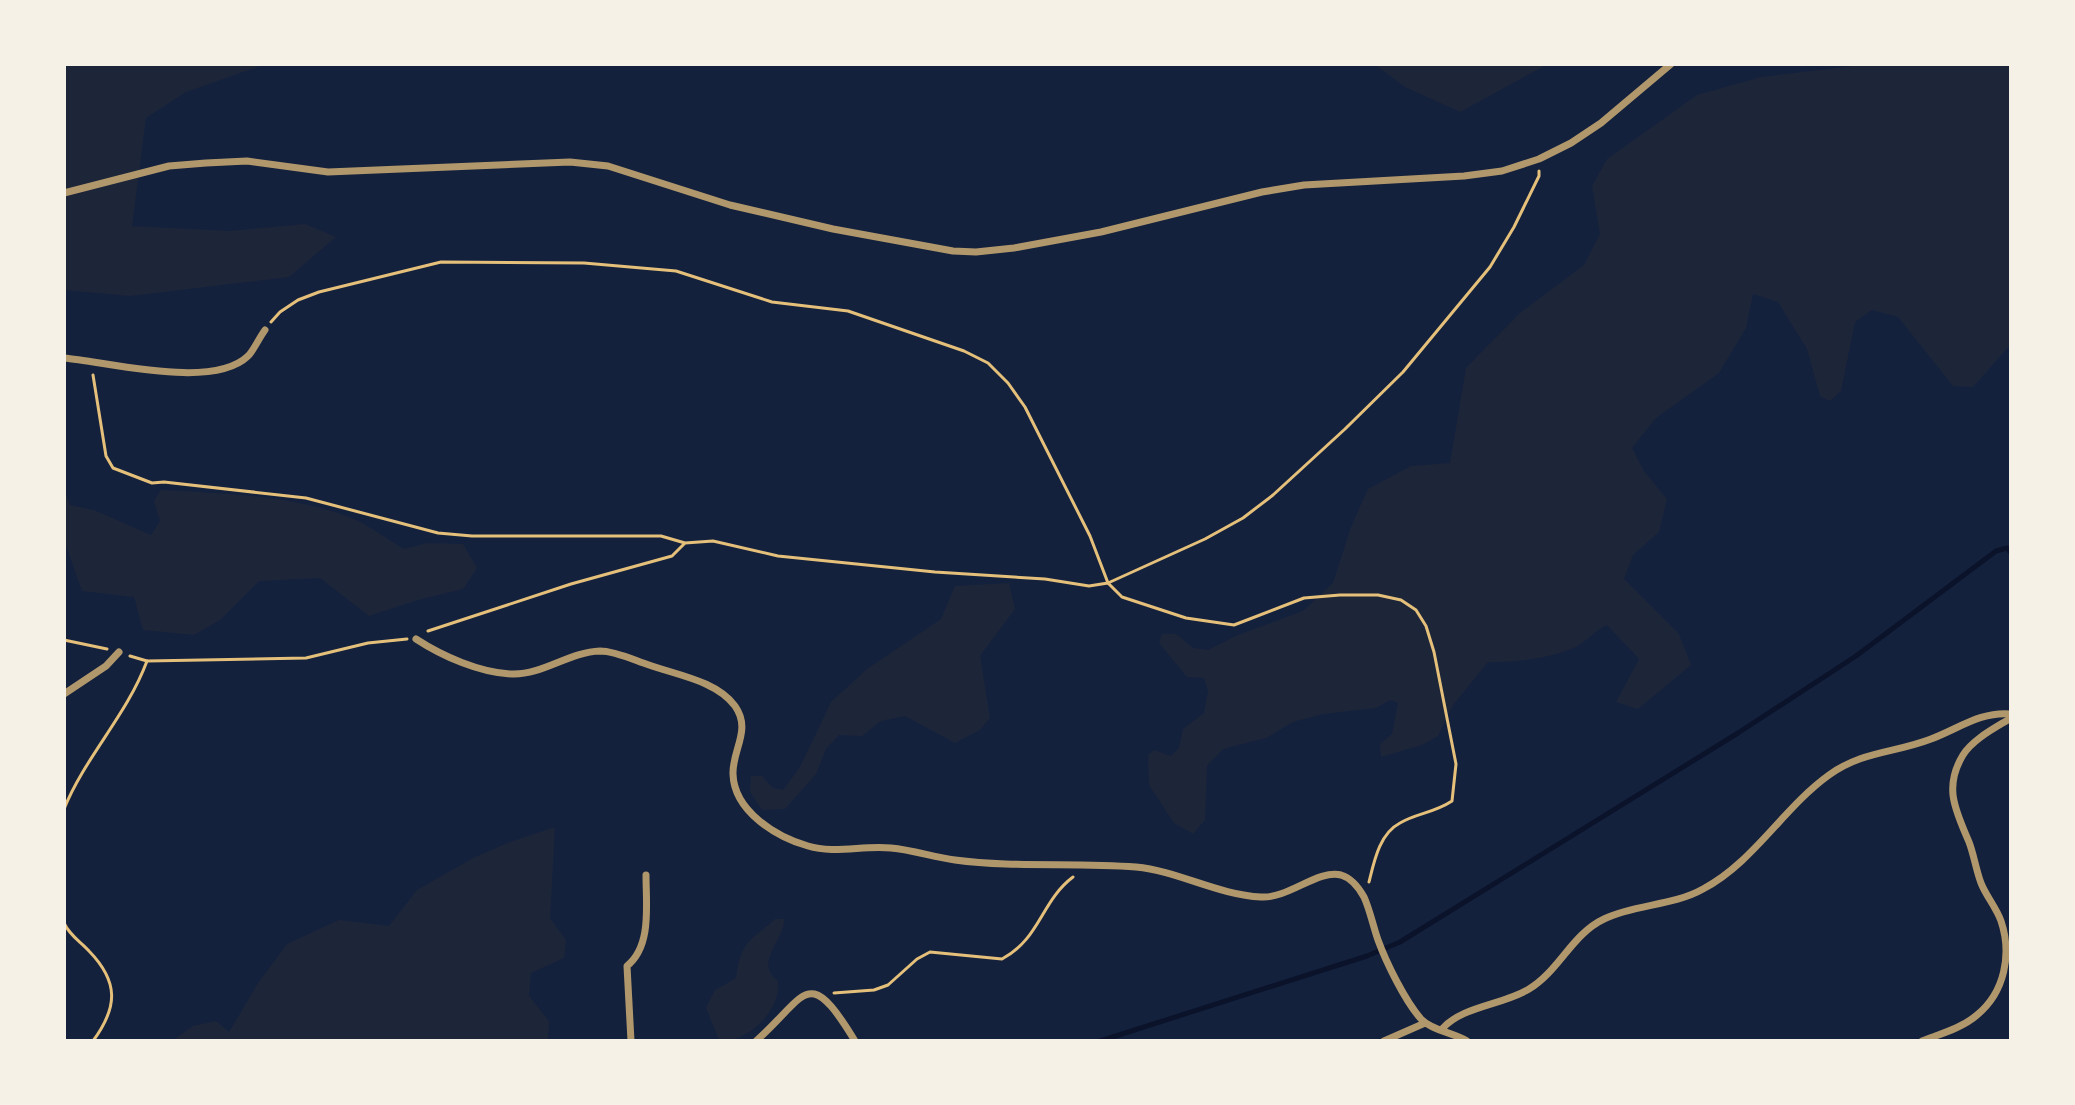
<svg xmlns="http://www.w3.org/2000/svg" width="2075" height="1105" viewBox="0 0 2075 1105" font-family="'DM Sans',sans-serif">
<rect width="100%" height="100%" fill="#14213d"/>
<g fill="#1d2539">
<polygon points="64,64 283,64 260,66 186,92 146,118 132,226 229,231 305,224 336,237 289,277 130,296 64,290"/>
<polygon points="1374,64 1548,64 1460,112 1405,87"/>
<path d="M1869,64H2011V344L1973,387L1953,386L1898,317L1872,310L1855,322L1841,391L1830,401L1820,396L1807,349L1778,302L1753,294L1746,328L1719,373L1656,418L1632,448L1644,471L1667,499L1659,532L1633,555L1624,579L1679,634L1691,665L1638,709L1616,702L1639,659L1607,625C1594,631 1586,642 1576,647C1547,659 1518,662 1488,662L1453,705L1438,736L1422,745L1381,757L1380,744L1392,734L1398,703L1390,700L1376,708L1323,714L1293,722L1266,738L1223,749L1207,766L1205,820L1193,834L1174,823L1149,785L1148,755L1154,750L1171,756L1179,748L1183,729L1204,713L1208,691L1204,678L1187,677L1159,643L1162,634H1176L1193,648L1208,650L1238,635L1303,611L1333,583L1351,527L1368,489L1411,466L1450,463L1466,368L1520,313L1584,265L1600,234L1592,186L1607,159L1697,95L1761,77Z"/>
<path d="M64,489L70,505L94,510L151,535L160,521L154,501L161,490C220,493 310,496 362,523C377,531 390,541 404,549L427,543L463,544L477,568L463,589L418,600L369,616L320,578L259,581L220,620L194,635L143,630L134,597L82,591L64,540Z"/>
<polygon points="1009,583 1015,609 980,656 990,718 980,730 955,743 905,716 881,721 862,736 839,735 826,749 816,774 785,809 762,810 750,792 751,776 762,776 773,788 783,790 800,767 831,702 867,669 941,619 955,586"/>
<polygon points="555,827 550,918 566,940 564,958 531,973 529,996 549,1021 548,1041 172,1041 193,1026 216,1021 229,1032 258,983 287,944 339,920 389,926 417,890 475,857 510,842"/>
<path d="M775,919H784C785,940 753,962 778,981C782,1009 747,1045 719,1040L706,1008L715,990L736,978C741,940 750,942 775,919Z"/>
</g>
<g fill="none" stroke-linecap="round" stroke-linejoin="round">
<polyline stroke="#0b132b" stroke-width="5" points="1100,1041 1367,956 1400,942 1738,733 1856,656 1996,551 2007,548 2011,553"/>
<g stroke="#e5c07b" stroke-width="3">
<path d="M271,322L280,312L298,300L319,292L441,262L584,263L676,271L772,302L848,311L964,351L988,363L1008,383L1025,407L1090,536L1108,583L1122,597L1186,618L1234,625L1304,598L1340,595H1378L1401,600L1416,610L1426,626L1434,652L1456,764L1452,801C1434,813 1417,813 1400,823C1379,834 1374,862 1369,882"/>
<polyline points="93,375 106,456 113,468 152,483 164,482 306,498 438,533 472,536 661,536 685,543 713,541 778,556 935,572 1045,579 1089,586 1108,583 1205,539 1243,518 1273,495 1345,429 1403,372 1490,267 1514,227 1539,176 1539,171"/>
<polyline points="428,631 571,584 672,556 684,544"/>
<polyline points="64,640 107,649"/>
<polyline points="130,656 147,661 306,658 368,643 407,639"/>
<path d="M64,809C85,757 127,715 147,661"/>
<path d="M64,923C70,936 80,941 89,951C119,982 118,1007 93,1041"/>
<path d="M834,993L874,990L888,985L917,959L930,952L1002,959C1040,939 1041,901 1073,877"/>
</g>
<g stroke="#b1986c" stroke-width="7">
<polyline points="64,193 169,166 206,163 247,161 328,172 570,162 608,166 730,205 833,229 953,251 976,252 1014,248 1101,232 1262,192 1304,185 1464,176 1502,171 1539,159 1571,143 1601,123 1671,64"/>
<path d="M64,358C109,362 213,390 248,356C254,350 259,338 265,330"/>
<path d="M416,639C442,656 480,673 512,674C543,675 569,652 600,651C615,651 634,660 649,665C677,675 717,681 735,706C752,730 732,750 733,774C734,811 776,837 808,846C834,854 864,845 891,848C913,850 933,857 955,860C1015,868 1075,862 1136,867C1178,871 1218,895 1261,897C1288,899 1318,869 1341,875C1351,878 1359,888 1364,897C1370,910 1373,926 1378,940C1386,962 1405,1001 1421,1019C1431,1030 1454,1033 1467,1041"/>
<polyline points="64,694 106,666 119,652"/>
<path d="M1442,1029C1462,1006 1503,1005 1529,989C1559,971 1572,934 1604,919C1635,904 1673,906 1703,889C1754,862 1783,808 1829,775C1862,751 1895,753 1931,739C1958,729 1981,711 2011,714"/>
<path d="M631,1041L627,966C652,946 646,905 646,875"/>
<path d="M756,1041C807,996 807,962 855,1041"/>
<polyline points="1384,1041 1425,1023"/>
<path d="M1922,1041C1940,1034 1962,1028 1977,1015C2005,992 2012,954 2001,921C1996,907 1986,896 1981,883C1976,870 1974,855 1969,842C1956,811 1943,788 1963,755C1973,739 1995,728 2011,718"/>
</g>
</g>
<rect width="2075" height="1105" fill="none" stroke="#f6f1e7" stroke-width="132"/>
</svg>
